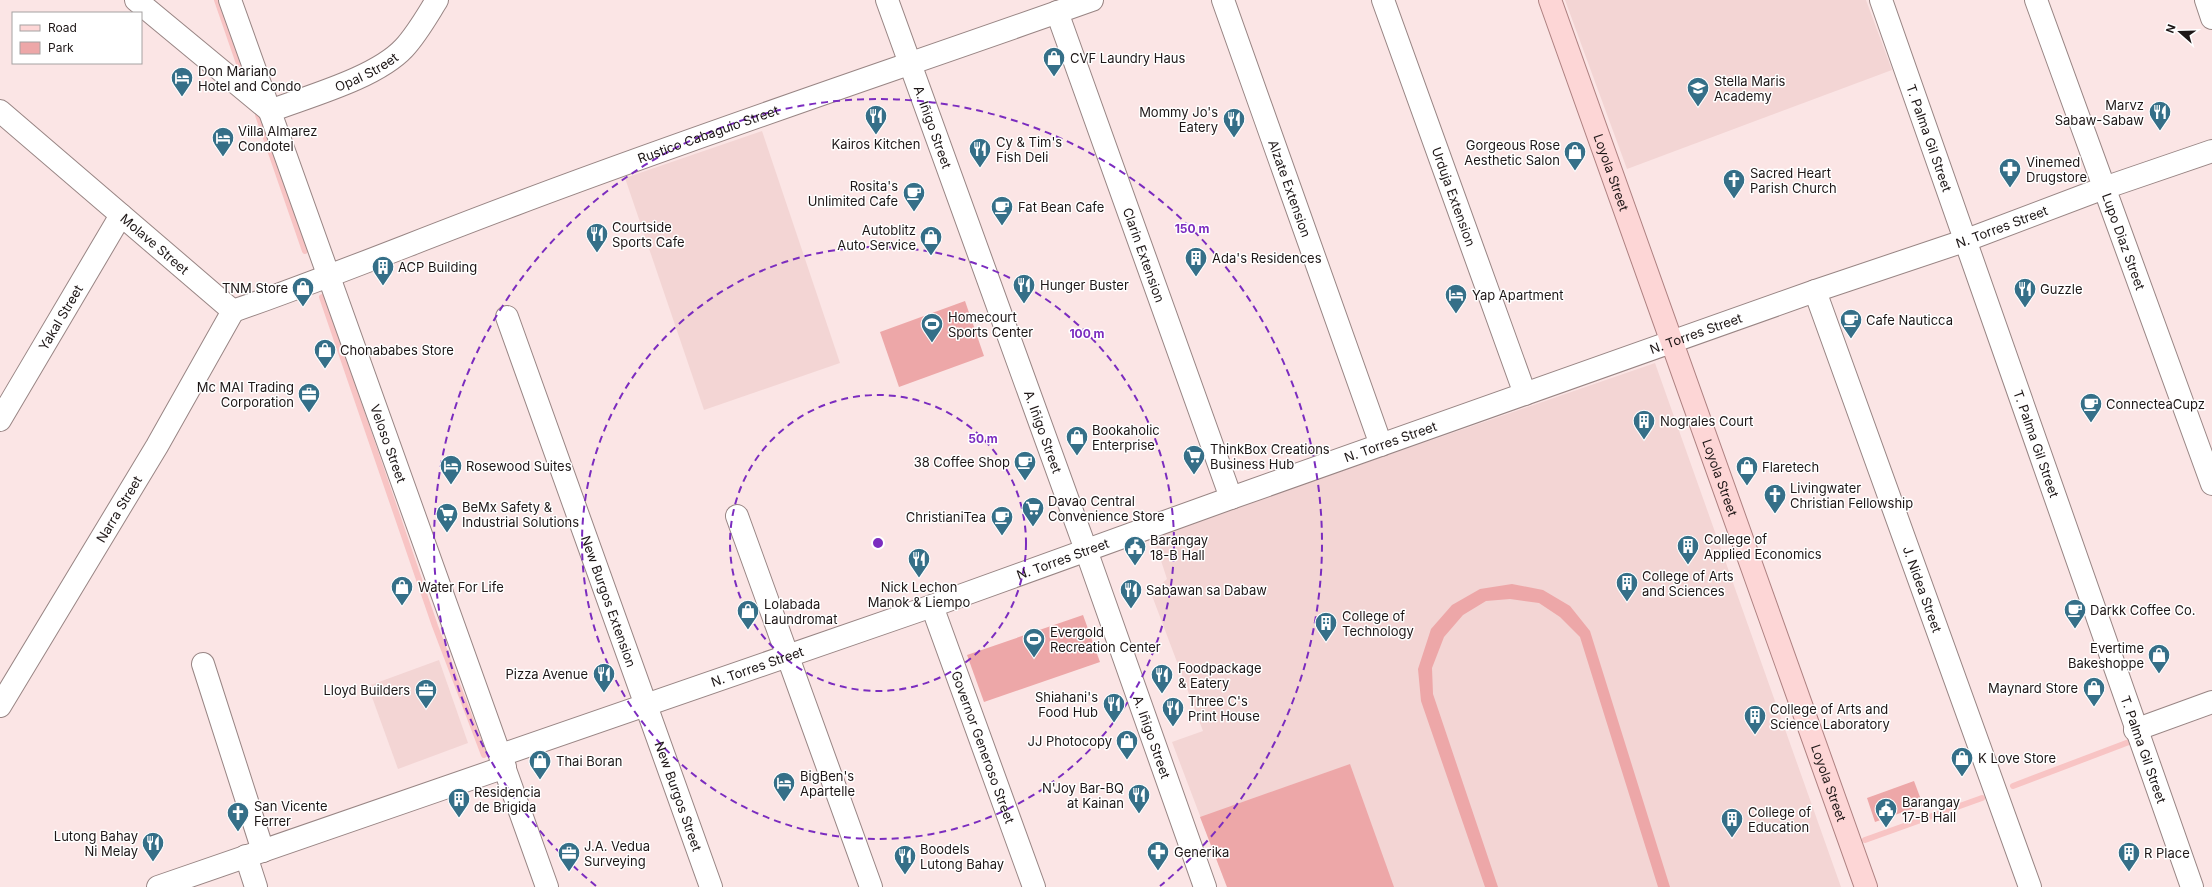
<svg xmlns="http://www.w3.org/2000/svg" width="2212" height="887" viewBox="0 0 2212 887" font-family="Inter,sans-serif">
<rect width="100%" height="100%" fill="#fbe5e5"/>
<g fill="#f3d5d4">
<polygon points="1565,0 1866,0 1892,70 1627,169"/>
<polygon points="762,131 840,363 704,410 625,178"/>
<polygon points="1655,363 1841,887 1227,887 1172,742 1203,731 1151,593 1167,579 1153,536"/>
<polygon points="439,660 468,743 398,769 368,686"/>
</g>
<g fill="#eda7a8">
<polygon points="965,301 984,356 899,387 880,332"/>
<polygon points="1512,584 1543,590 1570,606 1590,631 1670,887 1658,887 1580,637 1560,617 1539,603 1510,599 1486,601 1463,615 1444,637 1432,668 1433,694 1498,887 1485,887 1421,701 1418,669 1431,629 1452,605 1480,589"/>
<polygon points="1083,615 1100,662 984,702 967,655"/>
<polygon points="1350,764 1394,887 1227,887 1200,817"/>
<polygon points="1914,781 1923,805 1875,822 1867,798"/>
</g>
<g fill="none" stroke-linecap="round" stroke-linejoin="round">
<g stroke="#f8c4c4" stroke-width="6">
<polyline points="217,0 245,81"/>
<polyline points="258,115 305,251"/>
<polyline points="322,297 435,626 484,755"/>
<polyline points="2013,786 2129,742"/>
<polyline points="1865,840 1982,798"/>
</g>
<g stroke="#988584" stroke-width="24">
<g id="minor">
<path id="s1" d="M136,0L270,111C309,96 376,78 404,48C417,34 427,16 437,0"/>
<path id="s2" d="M230,0L547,887"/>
<path id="s3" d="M887,0L1086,550L1205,887"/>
<path id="s4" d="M1223,0L1381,445"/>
<path id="s5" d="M1383,0L1525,394"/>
<path id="s6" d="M1881,0L2192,887"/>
<path id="s7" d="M2036,0L2212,484"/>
<polyline points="2206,0 2212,18"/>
<path id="s8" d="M1057,12L1231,498"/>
<path id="s9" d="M0,111L233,311"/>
<path id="s10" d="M1815,291L2030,887"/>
<path id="s11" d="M233,311C328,278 422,239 516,204C706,132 900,68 1092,0"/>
<path id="s12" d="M507,317L711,887"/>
<path id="s13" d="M0,420L121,215"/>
<polyline points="737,516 871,887"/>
<path id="s14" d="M932,606L1034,887"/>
<polyline points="203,664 263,851"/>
<path id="s15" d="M0,706L157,446L233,311"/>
<polyline points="2135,730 2212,702"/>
<path id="s16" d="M501,755L932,606L1231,498L1815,291L1964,241L2104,188L2212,151"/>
<polyline points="246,856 256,887"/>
<polyline points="158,887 505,767"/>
</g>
</g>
<g stroke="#ae8181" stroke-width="24">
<g id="major">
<path id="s17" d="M1550,0L1866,887"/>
</g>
</g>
<use href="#minor" stroke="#fff" stroke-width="22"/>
<use href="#major" stroke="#fdd6d6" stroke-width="22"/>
</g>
<g fill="none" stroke="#7b2cbf" stroke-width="2" stroke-dasharray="7 5">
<circle cx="878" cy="543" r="148"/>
<circle cx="878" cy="543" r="296"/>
<path d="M596 886A444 444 0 1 1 1160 886"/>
</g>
<defs>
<g id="shop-pin" transform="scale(1.15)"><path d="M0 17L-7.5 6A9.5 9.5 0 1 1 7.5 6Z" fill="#356f88" stroke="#fff"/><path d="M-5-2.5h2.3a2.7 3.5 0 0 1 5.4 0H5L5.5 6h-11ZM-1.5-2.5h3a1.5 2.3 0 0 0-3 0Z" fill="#fff"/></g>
<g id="hotel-pin" transform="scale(1.15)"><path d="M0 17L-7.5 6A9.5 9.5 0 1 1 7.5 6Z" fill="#356f88" stroke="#fff"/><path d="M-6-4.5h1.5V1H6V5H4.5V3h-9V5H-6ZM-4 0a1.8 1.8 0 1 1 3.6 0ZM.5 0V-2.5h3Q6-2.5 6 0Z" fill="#fff"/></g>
<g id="school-pin" transform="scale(1.15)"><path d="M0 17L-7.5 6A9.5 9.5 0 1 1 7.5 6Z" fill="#356f88" stroke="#fff"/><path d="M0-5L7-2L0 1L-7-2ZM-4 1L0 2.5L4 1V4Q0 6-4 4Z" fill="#fff"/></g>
<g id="restaurant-pin" transform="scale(1.15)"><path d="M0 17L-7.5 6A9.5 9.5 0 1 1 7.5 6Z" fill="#356f88" stroke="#fff"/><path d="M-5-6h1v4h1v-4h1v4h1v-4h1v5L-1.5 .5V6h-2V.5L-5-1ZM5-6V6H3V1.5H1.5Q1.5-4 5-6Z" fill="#fff"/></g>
<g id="pharmacy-pin" transform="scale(1.15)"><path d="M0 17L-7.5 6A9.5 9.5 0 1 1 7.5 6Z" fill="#356f88" stroke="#fff"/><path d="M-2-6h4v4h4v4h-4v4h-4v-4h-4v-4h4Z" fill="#fff"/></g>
<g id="church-pin" transform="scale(1.15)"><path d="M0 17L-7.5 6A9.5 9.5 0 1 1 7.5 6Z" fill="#356f88" stroke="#fff"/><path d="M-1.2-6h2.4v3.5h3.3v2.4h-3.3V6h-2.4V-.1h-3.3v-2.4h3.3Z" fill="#fff"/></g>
<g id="cafe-pin" transform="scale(1.15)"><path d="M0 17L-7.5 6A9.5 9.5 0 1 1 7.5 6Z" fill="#356f88" stroke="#fff"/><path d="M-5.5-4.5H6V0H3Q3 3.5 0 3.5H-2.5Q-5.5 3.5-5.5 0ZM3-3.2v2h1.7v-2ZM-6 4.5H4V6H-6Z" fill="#fff"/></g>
<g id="building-pin" transform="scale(1.15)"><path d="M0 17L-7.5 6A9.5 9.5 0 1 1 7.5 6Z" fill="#356f88" stroke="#fff"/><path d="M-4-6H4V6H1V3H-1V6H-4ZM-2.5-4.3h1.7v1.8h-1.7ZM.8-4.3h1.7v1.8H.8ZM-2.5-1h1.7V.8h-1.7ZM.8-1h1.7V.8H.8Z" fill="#fff"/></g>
<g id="stadium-pin" transform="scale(1.15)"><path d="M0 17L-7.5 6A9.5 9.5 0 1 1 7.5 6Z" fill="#356f88" stroke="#fff"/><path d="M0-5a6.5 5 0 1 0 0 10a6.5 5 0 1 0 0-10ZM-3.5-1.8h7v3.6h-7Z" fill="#fff"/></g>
<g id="office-pin" transform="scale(1.15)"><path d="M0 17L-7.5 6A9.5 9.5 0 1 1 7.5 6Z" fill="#356f88" stroke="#fff"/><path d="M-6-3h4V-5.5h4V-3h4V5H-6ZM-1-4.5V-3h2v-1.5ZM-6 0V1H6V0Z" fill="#fff"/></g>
<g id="supermarket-pin" transform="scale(1.15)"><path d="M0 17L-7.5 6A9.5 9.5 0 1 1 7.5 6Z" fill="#356f88" stroke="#fff"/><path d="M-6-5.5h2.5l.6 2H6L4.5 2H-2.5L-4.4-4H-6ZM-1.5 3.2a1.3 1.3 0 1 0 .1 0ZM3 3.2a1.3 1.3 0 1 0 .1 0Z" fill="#fff"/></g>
<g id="civic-pin" transform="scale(1.15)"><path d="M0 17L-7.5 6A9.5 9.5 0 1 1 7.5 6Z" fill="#356f88" stroke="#fff"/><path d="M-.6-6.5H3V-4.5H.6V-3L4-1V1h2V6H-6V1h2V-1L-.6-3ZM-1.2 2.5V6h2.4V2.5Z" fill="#fff"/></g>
</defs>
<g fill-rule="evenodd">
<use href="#shop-pin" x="1054" y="58"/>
<use href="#hotel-pin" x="182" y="78"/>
<use href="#school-pin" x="1698" y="88"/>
<use href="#restaurant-pin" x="2160" y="112"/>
<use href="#restaurant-pin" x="876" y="116"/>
<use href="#restaurant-pin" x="1234" y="119"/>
<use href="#hotel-pin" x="223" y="138"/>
<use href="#restaurant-pin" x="980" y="149"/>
<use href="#shop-pin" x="1575" y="152"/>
<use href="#pharmacy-pin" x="2010" y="169"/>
<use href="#church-pin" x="1734" y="180"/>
<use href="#cafe-pin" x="914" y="193"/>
<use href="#cafe-pin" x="1002" y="207"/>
<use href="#restaurant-pin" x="597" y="234"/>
<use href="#shop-pin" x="931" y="237"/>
<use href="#building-pin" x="1196" y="258"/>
<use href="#building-pin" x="383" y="267"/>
<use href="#restaurant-pin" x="1024" y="285"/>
<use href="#shop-pin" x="303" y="288"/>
<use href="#restaurant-pin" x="2025" y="289"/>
<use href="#hotel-pin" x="1456" y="295"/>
<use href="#cafe-pin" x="1851" y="320"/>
<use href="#stadium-pin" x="932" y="324"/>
<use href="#shop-pin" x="325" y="350"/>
<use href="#office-pin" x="309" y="394"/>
<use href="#cafe-pin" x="2091" y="404"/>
<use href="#building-pin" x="1644" y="421"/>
<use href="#shop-pin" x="1077" y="437"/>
<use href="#supermarket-pin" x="1194" y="456"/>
<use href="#cafe-pin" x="1025" y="462"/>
<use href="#hotel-pin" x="451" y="466"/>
<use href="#shop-pin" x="1747" y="467"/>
<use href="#church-pin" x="1775" y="495"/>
<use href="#supermarket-pin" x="1033" y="508"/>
<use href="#supermarket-pin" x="447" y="514"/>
<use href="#cafe-pin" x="1002" y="517"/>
<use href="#building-pin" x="1688" y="546"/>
<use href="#civic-pin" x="1135" y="547"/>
<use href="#restaurant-pin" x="919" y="559"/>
<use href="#building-pin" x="1627" y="583"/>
<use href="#shop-pin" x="402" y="587"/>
<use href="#restaurant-pin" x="1131" y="590"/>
<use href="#cafe-pin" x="2075" y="610"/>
<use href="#shop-pin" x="748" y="611"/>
<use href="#building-pin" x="1326" y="623"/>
<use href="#stadium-pin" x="1034" y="639"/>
<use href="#shop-pin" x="2159" y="655"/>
<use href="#restaurant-pin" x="604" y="674"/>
<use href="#restaurant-pin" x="1162" y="675"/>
<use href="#shop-pin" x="2094" y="688"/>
<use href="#office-pin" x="426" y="690"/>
<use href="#restaurant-pin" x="1114" y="704"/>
<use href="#restaurant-pin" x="1173" y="708"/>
<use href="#building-pin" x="1755" y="716"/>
<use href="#shop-pin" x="1127" y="741"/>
<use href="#shop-pin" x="1962" y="758"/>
<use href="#shop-pin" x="540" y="761"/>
<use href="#hotel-pin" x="784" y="783"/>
<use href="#restaurant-pin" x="1139" y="795"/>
<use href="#building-pin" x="459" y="799"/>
<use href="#civic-pin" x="1886" y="809"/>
<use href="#church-pin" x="238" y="813"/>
<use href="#building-pin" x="1732" y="819"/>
<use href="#restaurant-pin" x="153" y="843"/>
<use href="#pharmacy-pin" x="1158" y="852"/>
<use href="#office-pin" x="569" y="853"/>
<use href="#building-pin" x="2129" y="853"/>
<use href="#restaurant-pin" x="905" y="856"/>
</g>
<g text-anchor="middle" stroke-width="3" stroke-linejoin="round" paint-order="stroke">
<g font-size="13" fill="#1d1616" stroke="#fff" text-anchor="start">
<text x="1070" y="63">CVF Laundry Haus</text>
<text x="198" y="76">Don Mariano<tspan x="198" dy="15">Hotel and Condo</tspan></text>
<text x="1714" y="86">Stella Maris<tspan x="1714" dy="15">Academy</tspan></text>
<text x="2144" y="110" text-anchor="end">Marvz<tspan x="2144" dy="15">Sabaw-Sabaw</tspan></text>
<text x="1218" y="117" text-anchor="end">Mommy Jo's<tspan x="1218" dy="15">Eatery</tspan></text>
<text x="238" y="136">Villa Almarez<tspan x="238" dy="15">Condotel</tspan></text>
<text x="996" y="147">Cy &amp; Tim's<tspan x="996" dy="15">Fish Deli</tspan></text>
<text x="876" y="149" text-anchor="middle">Kairos Kitchen</text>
<text x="1560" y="150" text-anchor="end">Gorgeous Rose<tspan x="1560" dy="15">Aesthetic Salon</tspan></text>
<text x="2026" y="167">Vinemed<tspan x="2026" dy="15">Drugstore</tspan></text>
<text x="1750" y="178">Sacred Heart<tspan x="1750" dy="15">Parish Church</tspan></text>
<text x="898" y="191" text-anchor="end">Rosita's<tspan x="898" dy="15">Unlimited Cafe</tspan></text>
<text x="1018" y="212">Fat Bean Cafe</text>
<text x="612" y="232">Courtside<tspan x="612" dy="15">Sports Cafe</tspan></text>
<text x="916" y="235" text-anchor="end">Autoblitz<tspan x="916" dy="15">Auto Service</tspan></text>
<text x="1212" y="263">Ada's Residences</text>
<text x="398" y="272">ACP Building</text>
<text x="1040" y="290">Hunger Buster</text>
<text x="288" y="293" text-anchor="end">TNM Store</text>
<text x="2040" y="294">Guzzle</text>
<text x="1472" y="300">Yap Apartment</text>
<text x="948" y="322">Homecourt<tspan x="948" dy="15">Sports Center</tspan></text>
<text x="1866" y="325">Cafe Nauticca</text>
<text x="340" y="355">Chonababes Store</text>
<text x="294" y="392" text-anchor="end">Mc MAI Trading<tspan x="294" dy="15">Corporation</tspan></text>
<text x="2106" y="409">ConnecteaCupz</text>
<text x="1660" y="426">Nograles Court</text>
<text x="1092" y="435">Bookaholic<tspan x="1092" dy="15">Enterprise</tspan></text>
<text x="1210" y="454">ThinkBox Creations<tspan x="1210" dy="15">Business Hub</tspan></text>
<text x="1010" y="467" text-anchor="end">38 Coffee Shop</text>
<text x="466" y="471">Rosewood Suites</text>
<text x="1762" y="472">Flaretech</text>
<text x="1790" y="493">Livingwater<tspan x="1790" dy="15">Christian Fellowship</tspan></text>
<text x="1048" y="506">Davao Central<tspan x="1048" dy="15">Convenience Store</tspan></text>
<text x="462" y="512">BeMx Safety &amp;<tspan x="462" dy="15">Industrial Solutions</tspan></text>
<text x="986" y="522" text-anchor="end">ChristianiTea</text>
<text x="1704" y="544">College of<tspan x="1704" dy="15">Applied Economics</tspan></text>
<text x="1150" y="545">Barangay<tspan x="1150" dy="15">18-B Hall</tspan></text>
<text x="1642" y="581">College of Arts<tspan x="1642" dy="15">and Sciences</tspan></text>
<text x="418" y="592">Water For Life</text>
<text x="919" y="592" text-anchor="middle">Nick Lechon<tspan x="919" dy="15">Manok &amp; Liempo</tspan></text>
<text x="1146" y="595">Sabawan sa Dabaw</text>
<text x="764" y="609">Lolabada<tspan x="764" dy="15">Laundromat</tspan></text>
<text x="2090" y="615">Darkk Coffee Co.</text>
<text x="1342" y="621">College of<tspan x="1342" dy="15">Technology</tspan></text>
<text x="1050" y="637">Evergold<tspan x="1050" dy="15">Recreation Center</tspan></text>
<text x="2144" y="653" text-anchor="end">Evertime<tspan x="2144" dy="15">Bakeshoppe</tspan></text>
<text x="1178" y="673">Foodpackage<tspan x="1178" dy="15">&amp; Eatery</tspan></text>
<text x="588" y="679" text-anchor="end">Pizza Avenue</text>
<text x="2078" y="693" text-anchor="end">Maynard Store</text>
<text x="410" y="695" text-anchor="end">Lloyd Builders</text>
<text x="1098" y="702" text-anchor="end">Shiahani's<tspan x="1098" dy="15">Food Hub</tspan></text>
<text x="1188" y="706">Three C's<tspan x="1188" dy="15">Print House</tspan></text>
<text x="1770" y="714">College of Arts and<tspan x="1770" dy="15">Science Laboratory</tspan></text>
<text x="1112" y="746" text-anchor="end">JJ Photocopy</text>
<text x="1978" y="763">K Love Store</text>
<text x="556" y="766">Thai Boran</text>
<text x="800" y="781">BigBen's<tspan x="800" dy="15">Apartelle</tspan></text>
<text x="1124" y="793" text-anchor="end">N'Joy Bar-BQ<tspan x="1124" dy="15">at Kainan</tspan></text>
<text x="474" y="797">Residencia<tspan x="474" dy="15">de Brigida</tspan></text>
<text x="1902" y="807">Barangay<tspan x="1902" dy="15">17-B Hall</tspan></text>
<text x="254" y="811">San Vicente<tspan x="254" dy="15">Ferrer</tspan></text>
<text x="1748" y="817">College of<tspan x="1748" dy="15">Education</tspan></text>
<text x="138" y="841" text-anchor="end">Lutong Bahay<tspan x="138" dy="15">Ni Melay</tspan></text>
<text x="584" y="851">J.A. Vedua<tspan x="584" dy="15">Surveying</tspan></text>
<text x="920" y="854">Boodels<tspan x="920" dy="15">Lutong Bahay</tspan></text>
<text x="1174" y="857">Generika</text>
<text x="2144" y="858">R Place</text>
</g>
<g font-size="13" fill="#1d1616" stroke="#fff">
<text dy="5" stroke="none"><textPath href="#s1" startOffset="278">Opal Street</textPath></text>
<text dy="5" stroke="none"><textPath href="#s3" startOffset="135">A. Iñigo Street</textPath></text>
<text dy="5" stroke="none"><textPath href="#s11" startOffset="507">Rustico Cabaguio Street</textPath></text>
<text dy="5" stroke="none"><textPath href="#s6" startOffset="146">T. Palma Gil Street</textPath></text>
<text dy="5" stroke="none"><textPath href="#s17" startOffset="183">Loyola Street</textPath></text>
<text dy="5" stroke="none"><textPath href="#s4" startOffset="200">Alzate Extension</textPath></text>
<text dy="5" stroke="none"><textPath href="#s5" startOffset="209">Urduja Extension</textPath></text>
<text dy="5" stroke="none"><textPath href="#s16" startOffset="1591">N. Torres Street</textPath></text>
<text dy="5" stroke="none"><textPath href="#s7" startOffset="257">Lupo Diaz Street</textPath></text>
<text dy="5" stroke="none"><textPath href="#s9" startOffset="204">Molave Street</textPath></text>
<text dy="5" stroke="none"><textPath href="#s8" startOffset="258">Clarin Extension</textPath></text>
<text dy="5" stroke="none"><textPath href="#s13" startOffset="119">Yakal Street</textPath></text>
<text dy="5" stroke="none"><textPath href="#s16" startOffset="1267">N. Torres Street</textPath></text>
<text dy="5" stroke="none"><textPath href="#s3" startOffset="459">A. Iñigo Street</textPath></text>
<text dy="5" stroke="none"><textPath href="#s16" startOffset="943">N. Torres Street</textPath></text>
<text dy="5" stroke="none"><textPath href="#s2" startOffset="471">Veloso Street</textPath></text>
<text dy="5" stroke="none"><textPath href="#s6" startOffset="470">T. Palma Gil Street</textPath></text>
<text dy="5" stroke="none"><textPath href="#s17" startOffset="507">Loyola Street</textPath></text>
<text dy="5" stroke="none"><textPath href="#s15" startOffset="230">Narra Street</textPath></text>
<text dy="5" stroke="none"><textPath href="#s16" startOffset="595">N. Torres Street</textPath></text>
<text dy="5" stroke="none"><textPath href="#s10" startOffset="317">J. Nidea Street</textPath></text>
<text dy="5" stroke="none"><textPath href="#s12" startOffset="302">New Burgos Extension</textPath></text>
<text dy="5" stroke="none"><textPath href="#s16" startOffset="271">N. Torres Street</textPath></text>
<text dy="5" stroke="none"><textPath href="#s3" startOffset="783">A. Iñigo Street</textPath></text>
<text dy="5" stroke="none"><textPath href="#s14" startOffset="150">Governor Generoso Street</textPath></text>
<text dy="5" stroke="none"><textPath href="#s6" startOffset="794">T. Palma Gil Street</textPath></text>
<text dy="5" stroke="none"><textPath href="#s17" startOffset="831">Loyola Street</textPath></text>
<text dy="5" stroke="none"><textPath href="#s12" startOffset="509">New Burgos Street</textPath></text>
</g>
</g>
<circle cx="878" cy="543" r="6" fill="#7b2cbf" stroke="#fff" stroke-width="2"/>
<g font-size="12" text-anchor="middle" font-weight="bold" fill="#7b2cbf" stroke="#fff" stroke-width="3" stroke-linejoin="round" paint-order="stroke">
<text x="1192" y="233">150 m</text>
<text x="1087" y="338">100 m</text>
<text x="983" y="443">50 m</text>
</g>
<rect x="12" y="12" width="130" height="52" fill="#ffffff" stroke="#a5a2a2"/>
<rect x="20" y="25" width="20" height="6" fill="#fdd6d6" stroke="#a5a2a2"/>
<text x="48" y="32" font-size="12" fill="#1d1616">Road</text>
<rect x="20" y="42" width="20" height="12" fill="#eda7a8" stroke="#a5a2a2"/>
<text x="48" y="52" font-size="12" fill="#1d1616">Park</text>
<g transform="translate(2180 32) rotate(290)" stroke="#ffffff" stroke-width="3" paint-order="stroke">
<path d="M0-3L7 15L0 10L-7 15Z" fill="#1d1616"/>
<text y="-6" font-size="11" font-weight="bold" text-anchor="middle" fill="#1d1616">N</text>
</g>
</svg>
